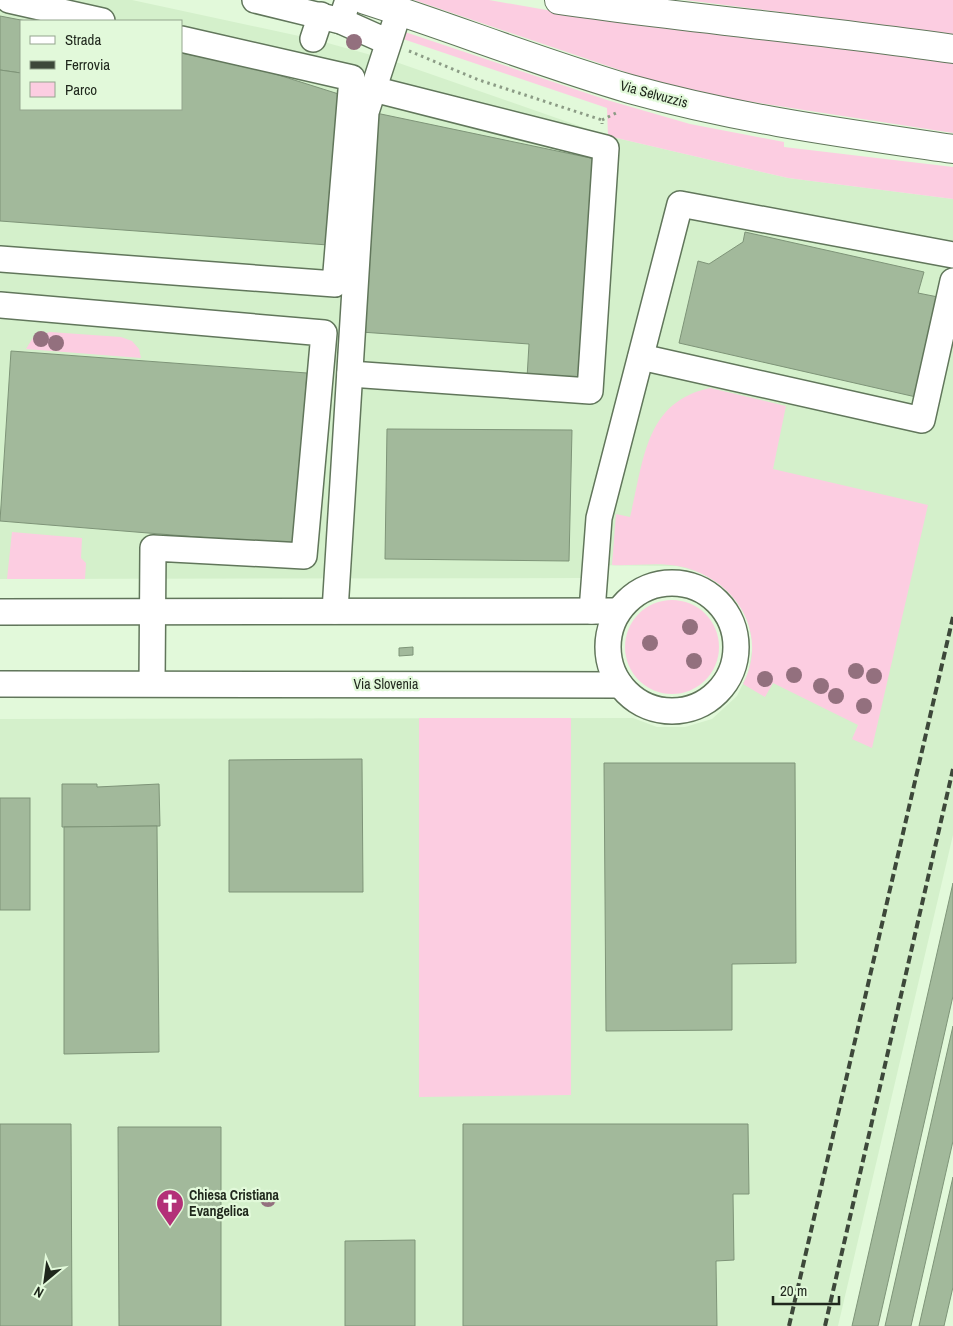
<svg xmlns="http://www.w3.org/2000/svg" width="953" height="1326" viewBox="0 0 953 1326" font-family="'Archivo Narrow',sans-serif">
<rect width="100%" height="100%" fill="#e2f9da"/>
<path fill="#d4f0cb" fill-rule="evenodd" d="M0,0H132L313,39L393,61L608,136L788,178L953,199V835L838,1326H0V719L633,718L657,727H685L712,719L737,696L748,673L753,645L748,622L739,603L721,584L699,572L677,566L584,565L583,578L0,579ZM21,21H181V109H21Z"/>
<g fill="#fccde1">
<polygon points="414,0 489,0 615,22 953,62 953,133 733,99 646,79"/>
<polygon points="685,0 953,0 953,34"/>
<polygon points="402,31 607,100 690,124 784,142 784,147 953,167 953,199 788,178 608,136 607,108 400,38"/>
<polygon points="50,332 121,337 132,341 139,349 141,358 26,349 34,336"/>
<path d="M710,388L786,406L773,469L928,505L872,748L852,739L858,725L773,683L765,697L743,684C770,631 734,577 678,566C658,562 633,566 612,565L616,514L630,517C644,462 644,402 710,388Z"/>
<polygon points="12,532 82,538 81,558 86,563 85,579 7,579"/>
<circle cx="672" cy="647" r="47"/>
<polygon points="419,718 571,718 571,1095 419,1097"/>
</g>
<g fill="#a2b99b" stroke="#7e9478">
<polygon points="0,16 26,21 21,21 21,73 0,70"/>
<polygon points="181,53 253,67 345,96 328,245 0,221 0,70 21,73 21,109 181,109"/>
<polygon points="376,113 600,160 584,381 527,378 529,344 361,332"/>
<polygon points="745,232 924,272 918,293 938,297 916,397 679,343 698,261 709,264 743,242"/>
<polygon points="11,351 307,373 296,545 0,521"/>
<polygon points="387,429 572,430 569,561 385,559"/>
<polygon points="413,647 413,655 399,656 399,648"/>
<polygon points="362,759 363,892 229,892 229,760"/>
<polygon points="604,763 795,763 796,963 732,964 732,1030 606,1031"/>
<polygon points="62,784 97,784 97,787 159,784 160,826 62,827"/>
<rect x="0" y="798" width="30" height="112"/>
<polygon points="157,826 159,1052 64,1054 64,827"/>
<polygon points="953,883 953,996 878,1326 852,1326"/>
<polygon points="953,1026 953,1141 911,1326 885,1326"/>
<polygon points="0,1124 71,1124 72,1326 0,1326"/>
<polygon points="463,1124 748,1124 749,1194 733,1194 734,1260 716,1261 717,1326 463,1326"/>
<polygon points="118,1127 221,1127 221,1326 119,1326"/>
<polygon points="953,1177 953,1287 944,1326 919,1326"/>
<polygon points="415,1240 415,1326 345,1326 345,1241"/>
</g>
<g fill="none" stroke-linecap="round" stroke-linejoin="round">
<g stroke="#61765b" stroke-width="28">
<g id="minor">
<polyline points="9,0 102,21"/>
<polyline points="255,0 341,21 388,42"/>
<polyline points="341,21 348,0"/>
<polyline points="313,39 321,15"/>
<polyline points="0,259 335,284 352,78 181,39"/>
<polyline points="0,305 324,333 304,556 153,548 152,683"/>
<polyline points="641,357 922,420 953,281"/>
<polyline points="350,374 590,391 606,148 373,89"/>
<circle cx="672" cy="647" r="64"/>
<polyline points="335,611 366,112 399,11"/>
<polyline points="592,611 599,518 680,204 953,255"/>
<polyline points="0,612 617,611"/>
<polyline points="0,684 620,685"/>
</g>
</g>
<g stroke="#61765b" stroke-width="30">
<g id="major">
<path d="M365,0C453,28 541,63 630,89C738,119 843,133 953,149"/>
<path d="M559,0C690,19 822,30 953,49"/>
</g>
</g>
<g stroke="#8b9b85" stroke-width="3" stroke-dasharray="2.5 4" stroke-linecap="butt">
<polyline points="409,51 479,80 602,120 602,124"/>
<polyline points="602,120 618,112"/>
</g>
<use href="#minor" stroke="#fff" stroke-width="25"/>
<use href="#major" stroke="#fff" stroke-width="28"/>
<g stroke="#3d483a" stroke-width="4" stroke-dasharray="8 4" stroke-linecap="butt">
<polyline points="789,1326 953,617"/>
<polyline points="825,1326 953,769"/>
</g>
</g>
<g fill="#93707e">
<circle cx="354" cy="42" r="8"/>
<circle cx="41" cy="339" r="8"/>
<circle cx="56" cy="343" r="8"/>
<circle cx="690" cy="627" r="8"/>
<circle cx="650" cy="643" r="8"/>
<circle cx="694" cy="661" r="8"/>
<circle cx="856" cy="671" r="8"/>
<circle cx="794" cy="675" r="8"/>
<circle cx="874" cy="676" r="8"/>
<circle cx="765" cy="679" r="8"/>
<circle cx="821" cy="686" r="8"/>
<circle cx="836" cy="696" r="8"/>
<circle cx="864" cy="706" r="8"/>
<circle cx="268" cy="1199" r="8"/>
</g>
<defs>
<g id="church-pin" transform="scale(1.4375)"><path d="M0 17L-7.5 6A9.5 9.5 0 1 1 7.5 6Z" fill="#b33078" stroke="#e2f9da"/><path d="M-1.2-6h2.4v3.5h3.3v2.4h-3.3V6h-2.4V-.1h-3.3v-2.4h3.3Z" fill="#fff"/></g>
</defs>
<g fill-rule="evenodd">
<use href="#church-pin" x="170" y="1203"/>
</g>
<g text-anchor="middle" stroke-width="4.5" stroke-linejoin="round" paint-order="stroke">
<g font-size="14" fill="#1f271c" stroke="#e2f9da">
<text transform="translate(654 94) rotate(15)" y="5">Via Selvuzzis</text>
<text x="386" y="689">Via Slovenia</text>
</g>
<g font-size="14" font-weight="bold" fill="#1f271c" stroke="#e2f9da" text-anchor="start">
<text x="189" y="1200">Chiesa Cristiana<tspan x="189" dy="16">Evangelica</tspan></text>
</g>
</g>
<rect x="20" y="20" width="162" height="90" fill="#e2f9da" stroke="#94a58e"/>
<rect x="30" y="36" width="25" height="8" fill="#ffffff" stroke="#94a58e"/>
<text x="65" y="45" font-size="15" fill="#1f271c">Strada</text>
<rect x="30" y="61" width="25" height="8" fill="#3d483a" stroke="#94a58e"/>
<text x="65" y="70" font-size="15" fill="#1f271c">Ferrovia</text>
<rect x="30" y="82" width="25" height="15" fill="#fccde1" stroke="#94a58e"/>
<text x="65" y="95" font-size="15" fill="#1f271c">Parco</text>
<g transform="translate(45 1281) rotate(209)" stroke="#e2f9da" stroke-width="4" paint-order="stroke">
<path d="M0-4L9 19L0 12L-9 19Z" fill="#1f271c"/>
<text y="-8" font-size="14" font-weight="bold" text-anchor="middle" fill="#1f271c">N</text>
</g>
<path d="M773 1296v8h66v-8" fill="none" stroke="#1f271c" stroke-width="2.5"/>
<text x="780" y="1296" font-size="15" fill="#1f271c" stroke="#e2f9da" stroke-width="4" paint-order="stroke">20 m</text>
</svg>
